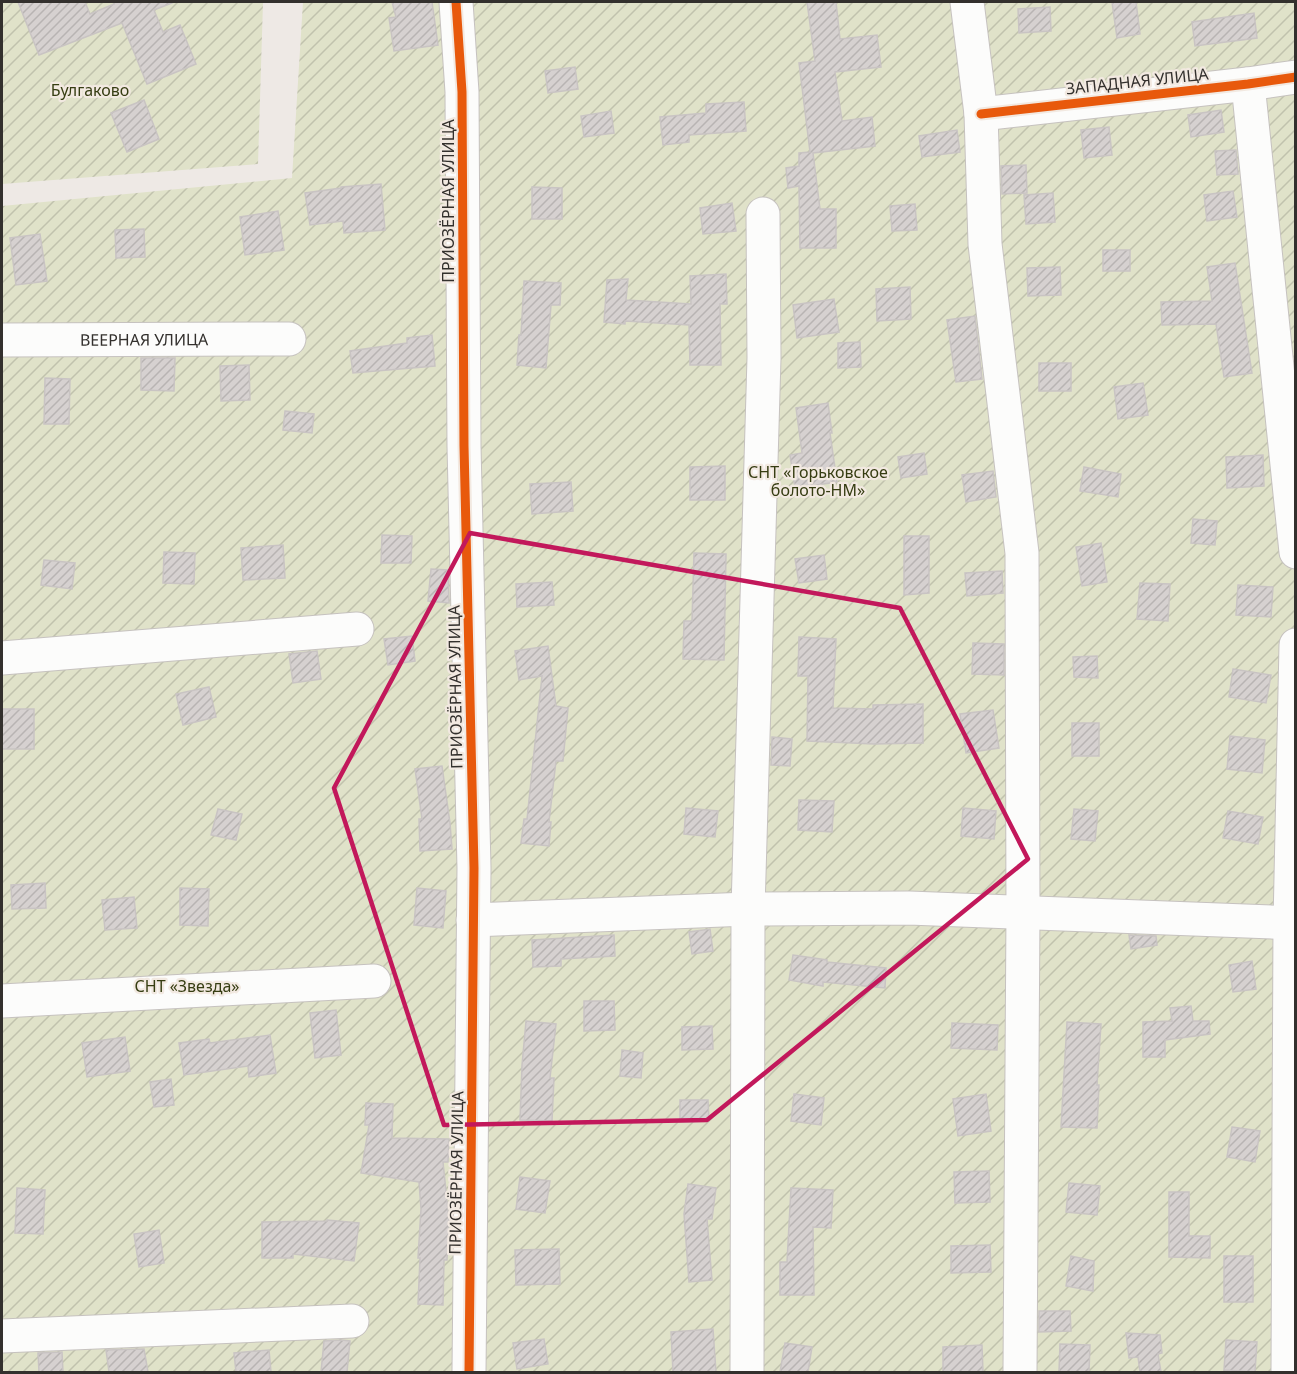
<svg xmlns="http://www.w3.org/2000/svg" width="1297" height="1374" viewBox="0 0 1297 1374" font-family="'Noto Sans',sans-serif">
<defs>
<pattern id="garden-furrows" width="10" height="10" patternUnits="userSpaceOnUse" patternTransform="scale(1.5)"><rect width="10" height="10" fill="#e0e2c9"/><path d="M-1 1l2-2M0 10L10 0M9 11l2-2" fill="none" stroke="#c1c2ad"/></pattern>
<pattern id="building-hatch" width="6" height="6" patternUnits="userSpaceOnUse" patternTransform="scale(1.5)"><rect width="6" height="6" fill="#d6d1d0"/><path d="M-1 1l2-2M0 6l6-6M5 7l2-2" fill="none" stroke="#b8b4b3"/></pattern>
</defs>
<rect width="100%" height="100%" fill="#eee9e5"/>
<g fill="url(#garden-furrows)">
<polygon points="2,2 263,2 258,164 2,184"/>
<polygon points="303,2 1295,2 1295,1372 2,1372 2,206 292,178"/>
</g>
<g fill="url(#building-hatch)" stroke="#c9c4c3" stroke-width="1.5">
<polygon points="18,2 85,2 90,14 114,4 113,2 172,2 172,3 154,10 163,32 180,25 196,64 147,84 122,23 39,55"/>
<polygon points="392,2 432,2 438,45 394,51 389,18 396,17"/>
<polygon points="807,2 836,2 840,39 877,35 881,67 835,72 842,121 872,117 875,146 813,153 820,209 836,209 836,248 800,248 799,186 788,188 786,168 799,166 799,153 810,152 799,63 815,61"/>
<polygon points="1112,2 1136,2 1140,34 1117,38"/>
<polygon points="1050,7 1051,31 1019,33 1018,9"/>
<polygon points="1254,13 1257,38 1195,46 1192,22"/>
<polygon points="575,67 578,89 548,93 545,71"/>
<polygon points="144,100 159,139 127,152 111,113"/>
<polygon points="744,102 746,131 689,135 689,142 663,145 660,117 706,113 706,104"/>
<polygon points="1221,110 1224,132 1191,137 1188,115"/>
<polygon points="611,111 614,133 584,137 581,116"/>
<polygon points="1109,127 1112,155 1084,158 1081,130"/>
<polygon points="957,130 960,152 922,157 919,136"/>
<polygon points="1236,150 1238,174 1217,175 1215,151"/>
<polygon points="1026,165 1027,193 1002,194 1001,166"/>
<polygon points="381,184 385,230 344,233 343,221 310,225 305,193 341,188 341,187"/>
<polygon points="532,187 562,188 562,219 532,219"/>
<polygon points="1233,191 1237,217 1207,221 1204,195"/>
<polygon points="1053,193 1055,222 1026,224 1024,195"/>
<polygon points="732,203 736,231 703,234 700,208"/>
<polygon points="915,204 917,230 892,231 890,206"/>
<polygon points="278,211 284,250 245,255 240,217"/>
<polygon points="144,229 145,257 116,258 115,230"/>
<polygon points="40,234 47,281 16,285 10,238"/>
<rect x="1103" y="250" width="27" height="21"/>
<polygon points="1235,263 1252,373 1224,377 1216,324 1162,325 1161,302 1212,301 1207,267"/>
<polygon points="1060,267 1061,295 1028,296 1027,268"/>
<polygon points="726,274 727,304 720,304 721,365 690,365 689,325 625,321 625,324 604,322 607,280 628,279 626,300 691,304 690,276"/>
<polygon points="524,281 561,283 560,305 551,305 546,368 517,365 519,335 521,335"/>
<polygon points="910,287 911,319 877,321 876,289"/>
<polygon points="834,299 839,332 797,338 793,305"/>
<polygon points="975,316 982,379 956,382 947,320"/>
<polygon points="432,335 435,366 353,373 350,351 407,343 407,338"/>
<polygon points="860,342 861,367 838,368 838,343"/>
<polygon points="141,358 175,358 174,391 141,390"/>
<rect x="1039" y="363" width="32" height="28"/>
<polygon points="249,365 250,400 221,401 220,366"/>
<polygon points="45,378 70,379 69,424 44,424"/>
<polygon points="1143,383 1148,415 1118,419 1114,387"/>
<polygon points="828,403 832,433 830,433 837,482 795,488 790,455 802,453 796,408"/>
<polygon points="285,411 314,414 312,433 283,430"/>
<polygon points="924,453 927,474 901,478 898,457"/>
<polygon points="1263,455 1264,486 1227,488 1226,457"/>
<polygon points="725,466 725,500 690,500 690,467"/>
<polygon points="1084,467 1121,474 1118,497 1080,491"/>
<polygon points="993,471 996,497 966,502 962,475"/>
<polygon points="571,482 573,511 532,514 530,484"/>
<polygon points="1193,519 1217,521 1215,545 1191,543"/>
<polygon points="382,535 412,536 411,563 381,563"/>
<polygon points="904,536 929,536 929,593 904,595"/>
<polygon points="1101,543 1107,582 1082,586 1076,547"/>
<polygon points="283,545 285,578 243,580 241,548"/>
<polygon points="164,552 195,553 194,584 163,583"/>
<polygon points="694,553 726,554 724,660 683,659 684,621 692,621"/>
<polygon points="824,555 827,579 799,583 795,559"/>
<polygon points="44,560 75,563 72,589 41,585"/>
<polygon points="431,569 448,570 449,603 428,601"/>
<polygon points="1002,571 1003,593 967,596 965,573"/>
<polygon points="552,582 554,605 517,607 516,584"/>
<polygon points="1140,583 1170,584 1168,621 1137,619"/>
<polygon points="1238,585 1273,587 1271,617 1236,615"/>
<polygon points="412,636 415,661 388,665 384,639"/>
<polygon points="799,637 836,639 833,708 873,709 873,705 923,704 923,743 874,744 807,741 808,676 798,676"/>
<polygon points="973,643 1004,644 1004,675 972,674"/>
<polygon points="548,646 556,706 568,708 563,761 556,761 549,822 551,822 549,846 521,843 524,819 527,819 542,676 519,680 515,651"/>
<polygon points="317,651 321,679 293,683 289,654"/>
<polygon points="1097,656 1098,678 1074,677 1073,657"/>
<polygon points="1233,669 1271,675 1266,703 1229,697"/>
<polygon points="209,687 216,717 183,725 176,694"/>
<rect x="2" y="709" width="32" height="40"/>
<polygon points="993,710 999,748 966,753 960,714"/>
<rect x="1072" y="723" width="27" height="33"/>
<polygon points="1230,736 1265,740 1262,773 1227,769"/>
<polygon points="772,737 792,739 790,766 771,765"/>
<polygon points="442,766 450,823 452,849 420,851 419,819 422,819 415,769"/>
<polygon points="799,800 834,801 832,832 798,830"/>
<polygon points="686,808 718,811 715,837 684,834"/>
<polygon points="963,808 996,811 994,839 961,836"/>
<polygon points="218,809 242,814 236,840 211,835"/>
<polygon points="1074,809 1098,811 1095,841 1071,839"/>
<polygon points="1228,811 1263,817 1258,844 1223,838"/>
<polygon points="45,883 46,908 12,909 11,885"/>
<polygon points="180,888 209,889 208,926 180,925"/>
<polygon points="417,888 446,891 443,928 414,925"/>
<polygon points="134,897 137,928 105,930 102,900"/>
<polygon points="710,929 713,951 692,954 689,932"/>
<polygon points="614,935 615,956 561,959 561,966 533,967 532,940"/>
<polygon points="1129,935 1156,936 1157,945 1131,949"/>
<polygon points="793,955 827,960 827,962 886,968 885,988 823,982 823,986 789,980"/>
<polygon points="1252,961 1256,989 1233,992 1229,965"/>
<polygon points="584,1001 614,1001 615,1030 584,1031"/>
<polygon points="1191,1006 1193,1021 1209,1021 1210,1034 1165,1040 1165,1057 1143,1057 1143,1022 1172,1021 1170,1008"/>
<polygon points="336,1010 341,1055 315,1058 310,1013"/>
<polygon points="526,1021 556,1024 550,1078 554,1078 552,1121 520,1120 522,1065"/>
<polygon points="1067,1022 1101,1024 1097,1085 1099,1085 1097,1128 1061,1127"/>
<polygon points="952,1023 998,1025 997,1050 951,1048"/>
<polygon points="712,1026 713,1049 682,1050 682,1027"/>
<polygon points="270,1035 276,1073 249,1077 248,1066 184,1075 179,1043 209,1039 210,1043"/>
<polygon points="125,1037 130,1071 87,1077 82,1043"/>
<polygon points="622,1050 643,1053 641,1078 620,1076"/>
<polygon points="171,1079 174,1105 154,1107 150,1082"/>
<polygon points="794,1094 824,1098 821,1125 791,1121"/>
<polygon points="986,1094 991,1131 958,1136 953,1099"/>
<polygon points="680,1100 708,1100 709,1121 680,1122"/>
<polygon points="366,1103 393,1104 392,1138 449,1139 448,1162 443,1162 449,1220 447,1260 444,1260 443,1305 418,1304 420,1258 418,1258 421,1209 419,1182 361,1173 369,1125 365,1125"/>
<polygon points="1232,1127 1260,1131 1255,1162 1227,1157"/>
<polygon points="989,1171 990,1202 955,1203 954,1172"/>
<polygon points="520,1177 550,1181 545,1213 516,1209"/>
<polygon points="1069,1183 1100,1186 1097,1215 1066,1212"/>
<polygon points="688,1184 716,1188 712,1219 707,1219 712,1280 689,1282 684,1214"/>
<polygon points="17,1188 45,1190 43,1234 15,1233"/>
<polygon points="791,1188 833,1190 831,1228 813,1227 814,1295 780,1295 780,1262 787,1262"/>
<polygon points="1169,1192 1189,1192 1189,1236 1210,1236 1210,1258 1169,1257"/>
<polygon points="327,1220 359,1223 354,1261 293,1254 293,1258 262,1258 262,1222 327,1221"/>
<polygon points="159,1230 164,1263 139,1267 134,1234"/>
<polygon points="990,1245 991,1272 951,1273 951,1246"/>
<polygon points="559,1249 560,1284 516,1285 515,1250"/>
<polygon points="1071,1256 1094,1261 1093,1291 1066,1286"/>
<rect x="1224" y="1256" width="29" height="46"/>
<polygon points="1039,1311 1070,1311 1071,1331 1039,1332"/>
<polygon points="713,1329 716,1372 673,1372 671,1332"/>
<polygon points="1126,1333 1160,1335 1162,1353 1158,1354 1161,1372 1140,1372 1138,1357 1129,1358"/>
<polygon points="544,1339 548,1364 517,1369 513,1343"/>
<polygon points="342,1340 350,1341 347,1372 321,1372 324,1341"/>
<polygon points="1226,1340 1257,1342 1255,1372 1224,1370"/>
<polygon points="785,1343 812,1347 808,1372 780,1372"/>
<polygon points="1060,1344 1090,1345 1089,1372 1059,1372"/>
<polygon points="982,1345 983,1372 943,1372 943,1347"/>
<polygon points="144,1349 148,1372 109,1372 106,1350"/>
<polygon points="269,1350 271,1372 236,1372 234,1353"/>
<polygon points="62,1352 63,1372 39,1372 38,1353"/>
</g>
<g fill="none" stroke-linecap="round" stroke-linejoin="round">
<g stroke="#c6c2bf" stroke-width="35">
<g id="minor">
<polyline points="456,2 462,92 464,446 474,868 469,1372"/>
<polyline points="967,2 981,114 985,244 1022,553 1023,912 1020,1372"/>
<polyline points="1248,84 1296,552"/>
<polyline points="981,114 1248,84 1296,77"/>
<path id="s1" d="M2,340L289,339"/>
<polyline points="2,658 357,629"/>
<polyline points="473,920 748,909 909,908 1296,923"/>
<polyline points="2,1001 374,981"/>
<polyline points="2,1336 352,1321"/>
<polyline points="747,1372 748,909 764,358 763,214"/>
<polyline points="1288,1372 1290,923 1296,645"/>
</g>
</g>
<use href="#minor" stroke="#fcfcfb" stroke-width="33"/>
<g stroke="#f2e9e1" stroke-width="13">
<g id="cycleway">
<polyline points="456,2 462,92 464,446 474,868 469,1372"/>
<polyline points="981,114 1248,84 1296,77"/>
</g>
</g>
<use href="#cycleway" stroke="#e8590c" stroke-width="9"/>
</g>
<path fill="none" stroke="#c2185b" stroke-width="4.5" stroke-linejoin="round" d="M470,533L900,608L1028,859L707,1120L444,1125L334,788Z"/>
<g text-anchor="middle" stroke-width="4.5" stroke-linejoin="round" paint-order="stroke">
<g font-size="16" fill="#33302d" stroke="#f2e9e1">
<text transform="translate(1137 81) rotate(-6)" y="6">ЗАПАДНАЯ УЛИЦА</text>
<text transform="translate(448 201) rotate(-90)" y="6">ПРИОЗЁРНАЯ УЛИЦА</text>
<text dy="6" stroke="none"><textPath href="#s1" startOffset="142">ВЕЕРНАЯ УЛИЦА</textPath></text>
<text transform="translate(455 687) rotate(-91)" y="6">ПРИОЗЁРНАЯ УЛИЦА</text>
<text transform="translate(456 1173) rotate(-89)" y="6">ПРИОЗЁРНАЯ УЛИЦА</text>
</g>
<g font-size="16" fill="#363d12" stroke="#f2e9e1">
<text x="90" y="96">Булгаково</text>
<text x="818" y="478">СНТ «Горьковское<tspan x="818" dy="18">болото-НМ»</tspan></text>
<text x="187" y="992">СНТ «Звезда»</text>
</g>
</g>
<rect width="1297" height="1374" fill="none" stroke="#33302d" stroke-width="6"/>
</svg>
